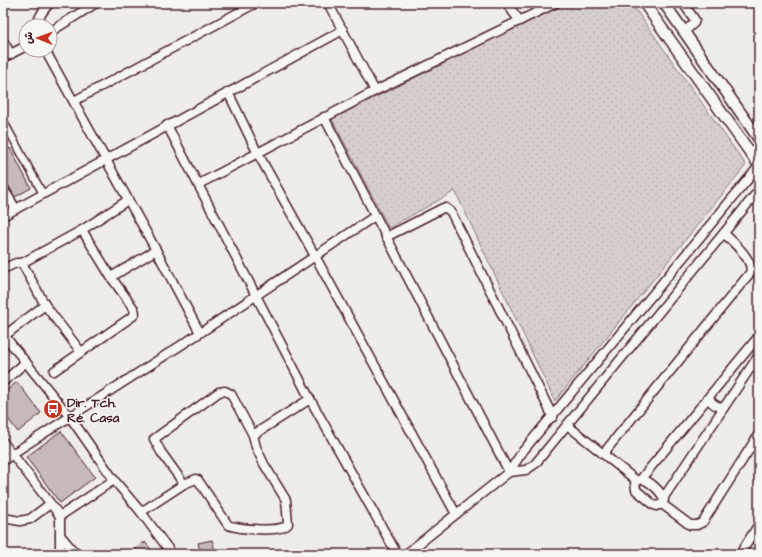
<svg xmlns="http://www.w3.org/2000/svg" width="762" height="557" viewBox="0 0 762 557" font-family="'Architects Daughter','Playpen Sans Arabic',sans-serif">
<defs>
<pattern id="grass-dots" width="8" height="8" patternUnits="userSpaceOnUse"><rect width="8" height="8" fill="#d7cfce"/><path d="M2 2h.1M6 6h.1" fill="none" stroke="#bab1b1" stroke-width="1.8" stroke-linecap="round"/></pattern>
</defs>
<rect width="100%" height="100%" fill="#efedea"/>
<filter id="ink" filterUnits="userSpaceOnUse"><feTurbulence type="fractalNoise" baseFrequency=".025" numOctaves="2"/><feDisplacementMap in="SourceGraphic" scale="8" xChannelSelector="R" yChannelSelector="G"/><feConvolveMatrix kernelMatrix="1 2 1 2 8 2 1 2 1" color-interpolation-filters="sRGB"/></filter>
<g filter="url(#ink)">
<polygon fill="url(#grass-dots)" stroke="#90777c" points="565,3 631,3 746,165 555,401 455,191 389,228 332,119"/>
<g fill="#c6babb" stroke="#4a1f2b">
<polygon points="3,139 8,149 10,148 31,188 15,197 3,176"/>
<polygon points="17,382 41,413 18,432 3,412 3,393"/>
<polygon points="61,431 95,477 60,503 26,457"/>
<polygon points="212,540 216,554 201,554 198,543"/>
<polygon points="142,542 144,544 145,542 155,554 135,554 133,552 137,549 136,548"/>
</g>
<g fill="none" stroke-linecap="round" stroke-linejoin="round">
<g stroke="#4a1f2b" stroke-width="9">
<polyline id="pedestrian" points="3,120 43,194"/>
</g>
<g stroke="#4a1f2b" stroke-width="11">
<g id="minor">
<polyline points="328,3 375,91"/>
<polyline points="506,3 520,21"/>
<polyline points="683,3 695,20 694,23 684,32"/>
<path d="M37,26C38,17 43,10 50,3"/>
<polyline points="50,32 96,3"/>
<polyline points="3,41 11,54"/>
<polyline points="45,50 156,250 200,333"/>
<polyline points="3,58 26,46"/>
<polyline points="228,92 257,152 315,256 456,514"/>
<polyline points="74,101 256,3"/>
<polyline points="324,117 509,472"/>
<polyline points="167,125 310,399 397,554"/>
<polyline points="199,184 375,91 556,3"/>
<polyline points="3,188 16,209"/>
<polyline points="3,216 343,30"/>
<polyline points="386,237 443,208 446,208 451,212 553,417"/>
<polyline points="22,263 45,305 81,352"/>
<polyline points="3,269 16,263 22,263 82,230 128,200"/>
<polyline points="111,277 156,250"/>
<polyline points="3,334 70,417 114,480 141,512 172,554"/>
<polyline points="4,336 45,305"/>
<polyline points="54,371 133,316 135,313 134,309 111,277 82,230"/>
<polyline points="3,382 26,362"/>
<path d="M709,397C711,404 717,407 724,407"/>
<polyline points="567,425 637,481"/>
<polyline points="253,435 310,399"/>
<polyline points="3,442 60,516 60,554"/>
<path d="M603,454L750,273C755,260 732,242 724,233"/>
<polyline points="3,461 12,454 200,333 375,216"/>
<polyline points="509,472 526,470 535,464 759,190"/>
<polyline points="641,479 759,336"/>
<path d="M641,479C649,480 662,492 664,500L662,504L657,506L654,505L636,490L635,483Z"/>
<polyline points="664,497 759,355"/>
<polyline points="662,504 690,525 697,525 703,522 759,434"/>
<path d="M141,512L184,484L196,479L198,480L228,525C239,529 282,533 288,524L286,500L264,464L256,447L253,435L231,394L225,391L219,392L154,439L161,452L184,484"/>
<polyline points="60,516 114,480"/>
<polyline points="3,518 20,521 30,519 50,504"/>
<polyline points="60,535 76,554"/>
<polyline points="406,554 509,472 523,451 759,166"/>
<polyline points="740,554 759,524"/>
</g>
</g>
<g stroke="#4a1f2b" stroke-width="13">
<g id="tertiary">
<polyline points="644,3 759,165"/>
<polyline points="664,3 759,139"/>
</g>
</g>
<use href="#pedestrian" stroke="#f6f6f2" stroke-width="6"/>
<use href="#minor" stroke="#f6f6f2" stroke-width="8"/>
<use href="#tertiary" stroke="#f6f6f2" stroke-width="10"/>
</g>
</g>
<defs>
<g id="bus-disc" transform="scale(1)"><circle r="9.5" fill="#c8321e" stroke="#f6f6f2"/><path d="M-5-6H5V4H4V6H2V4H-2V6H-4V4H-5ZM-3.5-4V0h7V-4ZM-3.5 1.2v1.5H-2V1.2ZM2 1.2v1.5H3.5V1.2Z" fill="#fff"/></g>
</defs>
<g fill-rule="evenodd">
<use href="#bus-disc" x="53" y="409"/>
</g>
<g text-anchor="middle" stroke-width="3" stroke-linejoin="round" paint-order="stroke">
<g font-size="13" font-weight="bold" fill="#4a1f2b" stroke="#f6f6f2" text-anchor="start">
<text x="67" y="407">Dir. Tch.<tspan x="67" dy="15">Ré. Casa</tspan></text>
</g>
</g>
<rect width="762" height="557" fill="none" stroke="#f6f6f2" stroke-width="16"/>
<rect x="8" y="8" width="746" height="541" fill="none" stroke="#4a1f2b" stroke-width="1.5" filter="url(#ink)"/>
<g transform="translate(38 38) rotate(271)"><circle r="19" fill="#f6f6f2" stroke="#b1a0a2"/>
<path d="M0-3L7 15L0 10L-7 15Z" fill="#c8321e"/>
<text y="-6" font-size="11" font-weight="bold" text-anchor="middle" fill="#4a1f2b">ش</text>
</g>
</svg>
